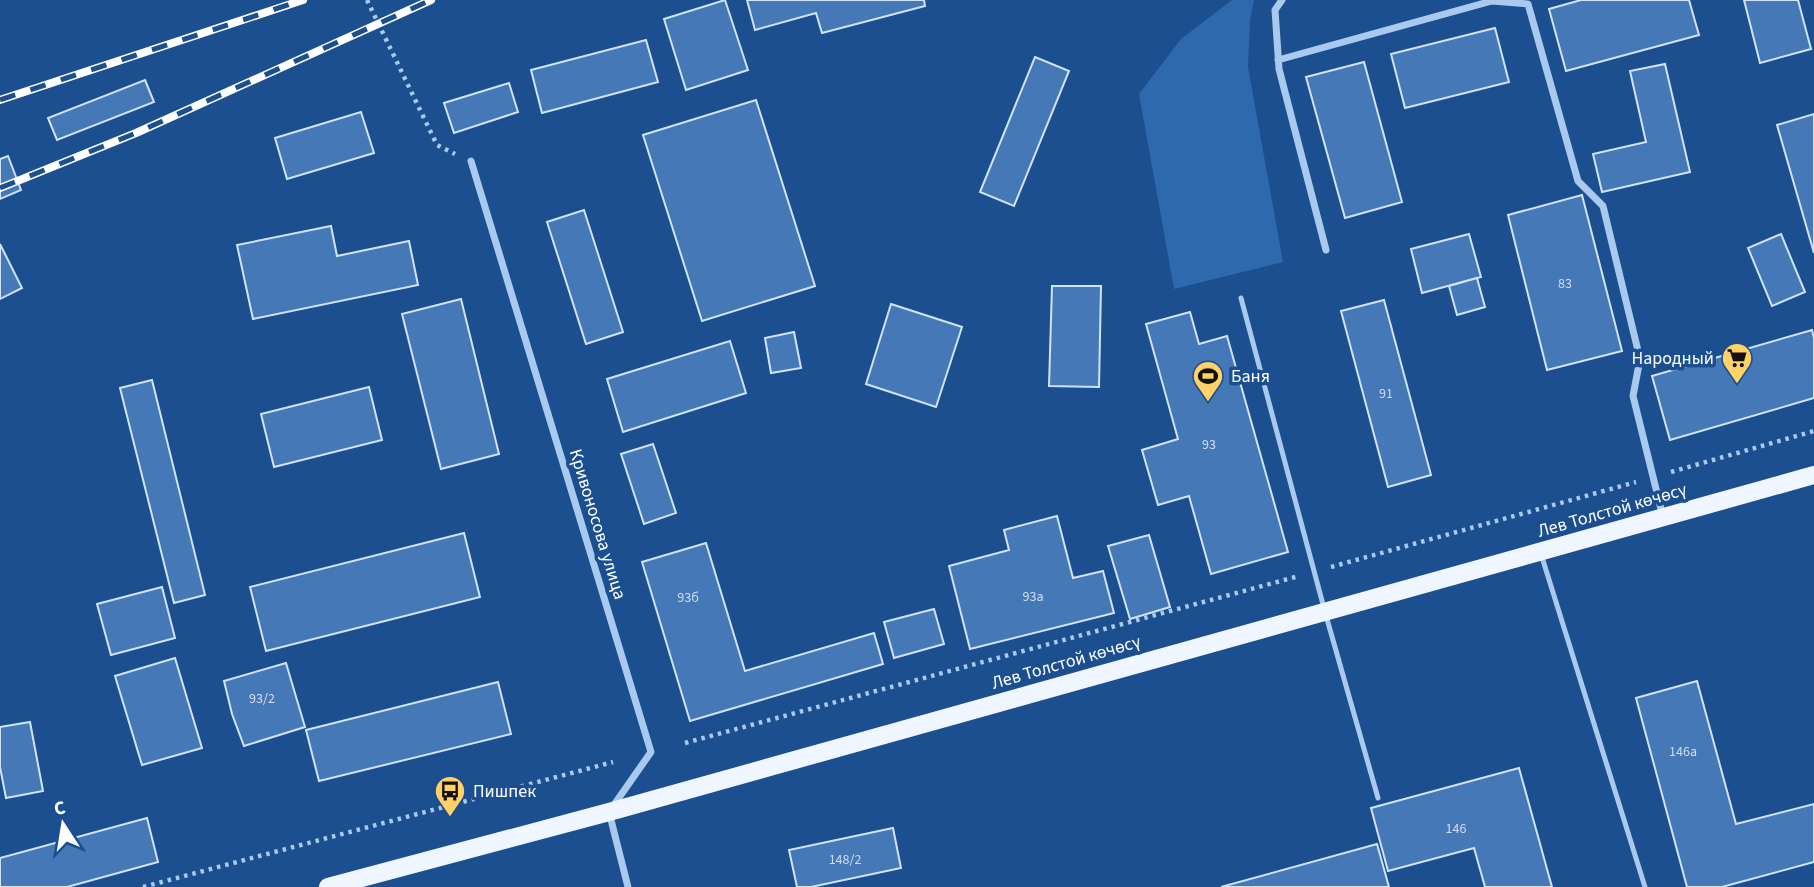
<svg xmlns="http://www.w3.org/2000/svg" width="1814" height="887" viewBox="0 0 1814 887" font-family="'Source Sans 3',sans-serif">
<rect width="100%" height="100%" fill="#1b4f8f"/>
<polygon fill="#2e69ad" points="1232,0 1254,0 1250,20 1248,67 1283,262 1174,289 1139,94 1181,39"/>
<g fill="#4478b7" stroke="#cfe3fa" stroke-width="2">
<polygon points="725,0 748,70 686,90 664,19"/>
<polygon points="747,0 924,0 925,6 822,33 816,13 755,30"/>
<polygon points="1581,0 1689,0 1699,35 1566,71 1549,9"/>
<polygon points="1744,0 1798,0 1811,49 1760,63"/>
<polygon points="1495,28 1509,82 1405,108 1391,54"/>
<polygon points="646,40 658,82 542,113 531,70"/>
<polygon points="1035,57 1069,71 1014,206 980,192"/>
<polygon points="1364,62 1402,202 1345,218 1306,77"/>
<polygon points="1665,64 1690,172 1602,192 1593,154 1646,142 1630,71"/>
<polygon points="145,80 154,102 57,140 48,118"/>
<polygon points="509,83 518,112 454,133 444,103"/>
<polygon points="756,100 815,286 702,321 643,135"/>
<polygon points="361,112 374,153 287,179 275,138"/>
<polygon points="1814,114 1814,253 1777,125"/>
<polygon points="8,156 21,190 0,199 0,159"/>
<polygon points="1582,195 1622,351 1547,370 1508,215"/>
<polygon points="584,210 623,332 586,344 547,222"/>
<polygon points="331,226 337,256 409,241 418,285 253,319 237,245"/>
<polygon points="1469,234 1481,277 1422,293 1411,249"/>
<polygon points="1781,234 1805,292 1772,306 1748,248"/>
<polygon points="0,244 22,288 0,299"/>
<polygon points="1477,278 1485,307 1457,315 1449,286"/>
<polygon points="1052,286 1101,286 1099,387 1049,386"/>
<polygon points="461,299 499,454 441,469 402,314"/>
<polygon points="1384,300 1431,475 1388,487 1341,311"/>
<polygon points="891,304 962,327 936,407 866,384"/>
<polygon points="1190,312 1199,344 1227,336 1288,552 1211,574 1189,496 1158,505 1142,450 1178,439 1146,324"/>
<polygon points="1812,330 1814,338 1814,398 1670,440 1652,376"/>
<polygon points="794,332 801,368 771,373 765,338"/>
<polygon points="730,341 746,393 623,432 607,379"/>
<polygon points="152,380 205,595 174,603 120,388"/>
<polygon points="369,387 382,440 274,467 261,414"/>
<polygon points="653,444 676,513 644,524 621,454"/>
<polygon points="1057,516 1073,578 1103,571 1114,613 970,649 949,566 1009,550 1004,530"/>
<polygon points="464,533 480,597 266,651 250,587"/>
<polygon points="1149,535 1170,607 1130,619 1108,546"/>
<polygon points="706,543 745,671 874,633 883,664 690,721 642,562"/>
<polygon points="162,587 175,638 111,655 97,604"/>
<polygon points="934,609 944,644 894,658 884,622"/>
<polygon points="175,658 202,748 142,765 115,676"/>
<polygon points="286,663 305,727 244,746 232,714 224,681"/>
<polygon points="1697,681 1736,824 1814,804 1814,862 1722,887 1687,887 1636,698"/>
<polygon points="498,682 511,734 319,781 306,730"/>
<polygon points="30,722 43,791 6,798 0,767 0,727"/>
<polygon points="1519,768 1552,887 1485,887 1474,848 1388,871 1371,808"/>
<polygon points="147,818 158,862 67,887 0,887 0,858"/>
<polygon points="893,828 901,868 811,887 797,887 789,850"/>
<polygon points="1377,844 1389,887 1221,887"/>
</g>
<g fill="none" stroke-linecap="round" stroke-linejoin="round">
<g stroke="#a9c9ee" stroke-width="4.5" stroke-dasharray="3.5 5" stroke-linecap="butt">
<polyline points="367,0 437,145 455,154"/>
<polyline points="1671,472 1814,431"/>
<polyline points="1331,567 1636,482"/>
<polyline points="685,743 1299,576"/>
<polyline points="143,887 613,762"/>
</g>
<g stroke="#a9c9ee" stroke-width="5">
<polyline points="1241,298 1325,612 1378,798"/>
<polyline points="1541,554 1645,887"/>
</g>
<g stroke="#a9c9ee" stroke-width="7">
<polyline points="1282,0 1275,10 1279,69 1326,250"/>
<polyline points="1278,60 1492,1 1528,4 1578,181 1603,206 1640,359 1633,396 1663,517"/>
<polyline points="471,161 651,752 609,812 628,887"/>
</g>
<polyline stroke="#f0f6ff" stroke-width="18" points="328,887 609,812 1814,475"/>
<g stroke="#fff" stroke-width="8">
<g id="rail">
<polyline points="0,100 303,0"/>
<polyline points="0,188 136,133 431,0"/>
</g>
</g>
<use href="#rail" stroke="#1b4f8f" stroke-width="5" stroke-dasharray="16" stroke-linecap="butt"/>
</g>
<defs>
<g id="supermarket-pin" transform="scale(1.575)"><path d="M0 17L-7.5 6A9.5 9.5 0 1 1 7.5 6Z" fill="#ffd166" stroke="#1b4f8f"/><path d="M-6-5.5h2.5l.6 2H6L4.5 2H-2.5L-4.4-4H-6ZM-1.5 3.2a1.3 1.3 0 1 0 .1 0ZM3 3.2a1.3 1.3 0 1 0 .1 0Z" fill="#111"/></g>
<g id="stadium-pin" transform="scale(1.575)"><path d="M0 17L-7.5 6A9.5 9.5 0 1 1 7.5 6Z" fill="#ffd166" stroke="#1b4f8f"/><path d="M0-5a6.5 5 0 1 0 0 10a6.5 5 0 1 0 0-10ZM-3.5-1.8h7v3.6h-7Z" fill="#111"/></g>
<g id="bus-pin" transform="scale(1.575)"><path d="M0 17L-7.5 6A9.5 9.5 0 1 1 7.5 6Z" fill="#ffd166" stroke="#1b4f8f"/><path d="M-5-6H5V4H4V6H2V4H-2V6H-4V4H-5ZM-3.5-4V0h7V-4ZM-3.5 1.2v1.5H-2V1.2ZM2 1.2v1.5H3.5V1.2Z" fill="#111"/></g>
</defs>
<g fill-rule="evenodd">
<use href="#supermarket-pin" x="1737" y="358"/>
<use href="#stadium-pin" x="1208" y="376"/>
<use href="#bus-pin" x="450" y="791"/>
</g>
<g text-anchor="middle" stroke-width="7" stroke-linejoin="round" paint-order="stroke">
<g font-size="14" fill="#d0dded">
<text x="1565" y="288">83</text>
<text x="1386" y="398">91</text>
<text x="1209" y="449">93</text>
<text x="1033" y="601">93а</text>
<text x="688" y="602">93б</text>
<text x="262" y="703">93/2</text>
<text x="1683" y="756">146а</text>
<text x="1456" y="833">146</text>
<text x="845" y="864">148/2</text>
</g>
<g font-size="18" fill="#fff" stroke="#1b4f8f" text-anchor="start">
<text x="1714" y="364" text-anchor="end">Народный</text>
<text x="1231" y="382">Баня</text>
<text x="473" y="797">Пишпек</text>
</g>
<g font-size="18" fill="#fff" stroke="#1b4f8f">
<text transform="translate(1612 510) rotate(-16)" y="6">Лев Толстой көчөсү</text>
<text transform="translate(598 524) rotate(73)" y="6">Кривоносова улица</text>
<text transform="translate(1066 662) rotate(-16)" y="6">Лев Толстой көчөсү</text>
</g>
</g>
<g transform="translate(63 824) rotate(348)" stroke="#1b4f8f" stroke-width="5" paint-order="stroke">
<path d="M0-5L12 26L0 18L-12 26Z" fill="#ffffff"/>
<text y="-10" font-size="19" font-weight="bold" text-anchor="middle" fill="#ffffff">С</text>
</g>
</svg>
